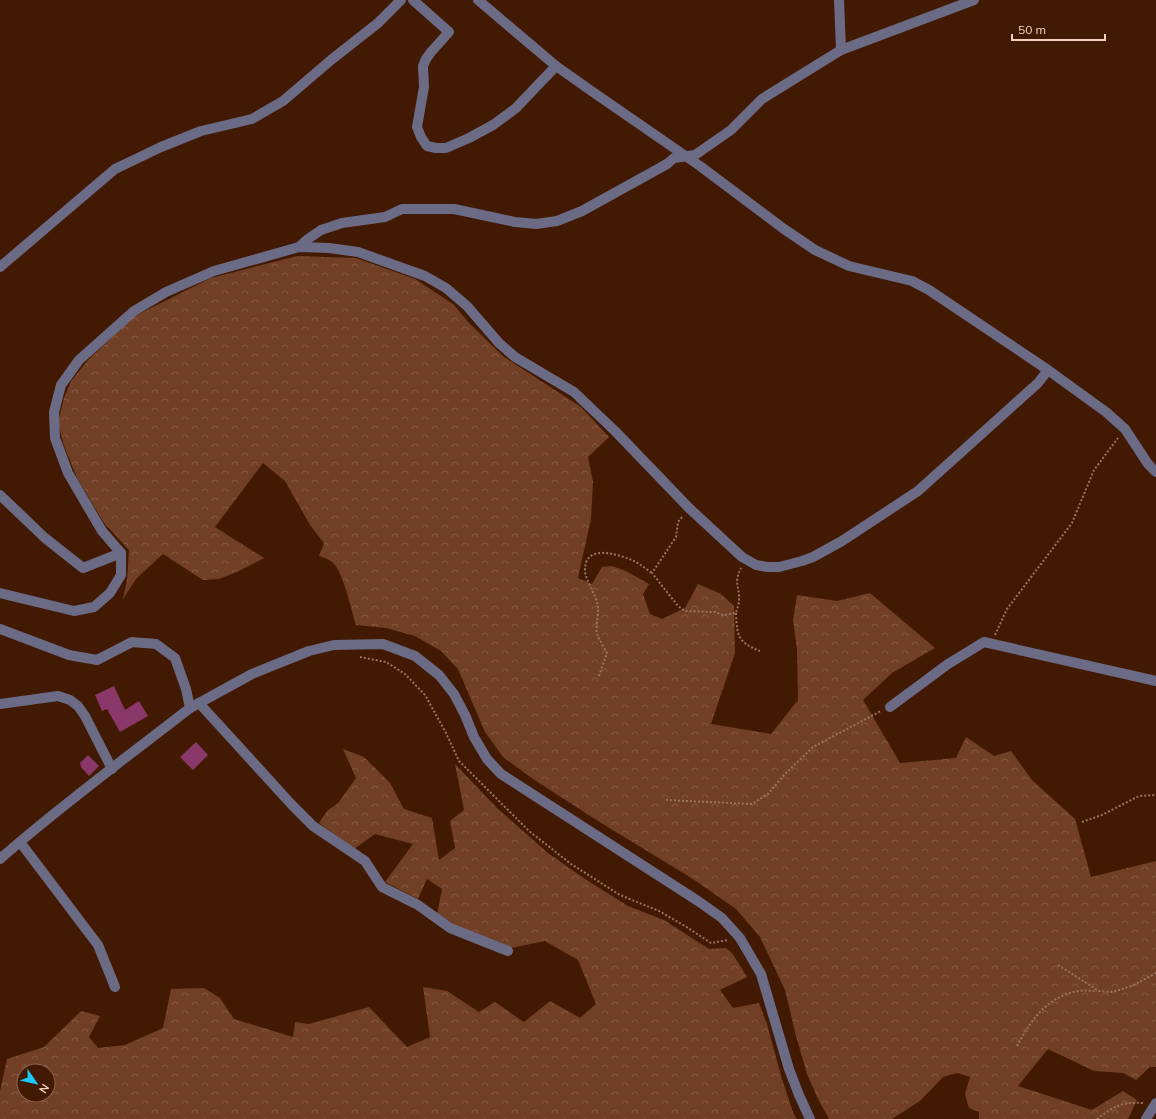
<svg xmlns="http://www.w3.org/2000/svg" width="1156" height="1119" viewBox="0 0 1156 1119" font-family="Mulish,sans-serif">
<defs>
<pattern id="forest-crowns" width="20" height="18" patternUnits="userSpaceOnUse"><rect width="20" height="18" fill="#713e26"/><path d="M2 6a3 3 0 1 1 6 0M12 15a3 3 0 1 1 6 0" fill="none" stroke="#865944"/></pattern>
</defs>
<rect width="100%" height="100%" fill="#421903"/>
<g fill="url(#forest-crowns)" fill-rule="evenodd">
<path d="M297,256L356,258L415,279L453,304L469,323L504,357L581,407L609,437L588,457L593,482L591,519L578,578L592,584L602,567L612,566L626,571L649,584L643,594L650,614L662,619L685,608L698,584L721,594L734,606L735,653L711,724L771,734L798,700L797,649L793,620L797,595L837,601L870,593L935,648L892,673L863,700L900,763L956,758L966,737L994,756L1011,751L1032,780L1075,819L1091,877L1156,861V1067H1150L1136,1080L1123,1073L1094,1071L1048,1049L1018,1086L1092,1110L1123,1091L1137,1100L1128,1119H979V1112L969,1108L965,1094L970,1077L957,1073L943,1077L920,1101L892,1119H829L818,1099L807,1074L796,1036L785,990L760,937L736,909L693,879L598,821L533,779L503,757L485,732L458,669L441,651L415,636L386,628L356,625C351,609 345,579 335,565C331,560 326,558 319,556L324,543L310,525L285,481L263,463L215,527L264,558L239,571L219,579L203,580L163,554L136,579L123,599L127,580L129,550L104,523L77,478L64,446L58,422L64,398L71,381L88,360L135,316L211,278Z"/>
<path d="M343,749L364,757L390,783L404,809L432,818L439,860L455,848L450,821L464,810L455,764L497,808L548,853L585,879L628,906L664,920L709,949L726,948L732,953L747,977L720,990L733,1008L759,1003L767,1024L782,1079L794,1115L797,1119H0V1091L7,1059L44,1047L81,1011L100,1016L89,1037L98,1048L125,1045L163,1028L171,989L204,988L220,998L234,1019L293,1037L295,1022L309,1024L369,1007L407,1047L430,1037L423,987L447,991L479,1012L495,1002L524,1022L550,1001L580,1018L596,1004L578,960L545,941L511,948L453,925L437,914L442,889L427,879L418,899L385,882L413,844L375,834L354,849L319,823L327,811L338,803L356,778ZM24,1071H48V1095H24Z"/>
</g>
<g fill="#893869">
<polygon points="114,686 125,710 139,701 148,716 120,732 107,709 102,711 95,695"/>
<polygon points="196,742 208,755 193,770 180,757"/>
<polygon points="88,755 99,766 89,776 81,767 80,763"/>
</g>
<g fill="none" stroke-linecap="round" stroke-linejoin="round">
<g stroke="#9a7361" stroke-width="2" stroke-dasharray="2 2" stroke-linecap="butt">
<path d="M682,517L678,522L676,537L652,573L678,606L685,611L715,612L723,615L736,613C737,609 739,604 739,600C740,587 733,584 741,568"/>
<path d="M736,613C737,637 738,642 760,651"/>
<polyline points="995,635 1007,609 1072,523 1094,470 1118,438"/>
<polyline points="360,657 386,662 405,674 425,695 445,731 459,761 529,831 571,864 620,895 659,911 685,926 711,943 728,940"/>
<path d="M599,676L607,653C604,647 599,640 597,634C595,627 599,614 598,606C596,595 585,579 585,571C584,543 618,554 634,561C640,564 646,569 652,573"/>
<polyline points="666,800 752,804 768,794 784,775 813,747 881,711"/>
<polyline points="1082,822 1102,815 1139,796 1156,795"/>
<polyline points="1058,965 1099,991 1113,992 1134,985 1156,973"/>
<path d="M1017,1046C1031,1020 1047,996 1079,991C1085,990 1091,991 1097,991"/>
<path d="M1097,1119C1114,1106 1122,1102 1143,1103"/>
</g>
<g stroke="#6b6b85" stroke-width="10">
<polyline points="413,0 449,32 431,52 426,59 423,66 424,87 417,127 421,137 427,146 436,148 446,148 469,138 493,125 516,108 556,66"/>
<polyline points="478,0 556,66 590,90 700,166 784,229 815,250 849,266 912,281 929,290 1048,370 1106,412 1125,429 1148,464 1156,472"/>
<polyline points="839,0 841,50"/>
<polyline points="299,247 308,239 321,230 342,223 385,217 402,209 454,209 515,222 536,224 557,221 582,211 667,164 674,158 695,155 731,130 762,99 841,50 974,0"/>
<polyline points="0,267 115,169 161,147 201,131 252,119 283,101 331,60 378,23 401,0"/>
<polyline points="0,495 45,538 83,568 121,553"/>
<polyline points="0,593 74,611 94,607 110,593 121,575 121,553 102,531 68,473 55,438 54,412 61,385 79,360 134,311 166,292 214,271 299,247 329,248 358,252 425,276 446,288 467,306 499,343 515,357 574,392 615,431 689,508 742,557 756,565 767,567 779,567 802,561 813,557 842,541 918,491 1038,383 1048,370"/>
<polyline points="0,629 69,655 97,660 132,642 156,644 175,658 186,689 190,708"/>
<polyline points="199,703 292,805 313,826 365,861 382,887 418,905 450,928 508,951"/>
<polyline points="0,704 58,696 70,700 78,706 85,716 112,769"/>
<polyline points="890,707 948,664 984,642 1156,681"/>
<polyline points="20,842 98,945 115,987"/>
<path d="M0,859C60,806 126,758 190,708L252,674L309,651L334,645L383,644L415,656L439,675L454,694L465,715L474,737L487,759L501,774L698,901L722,918L740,938L761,974L789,1069L799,1095L810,1119"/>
<polyline points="1146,1119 1156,1103"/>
</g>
</g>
<g transform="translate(36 1083) rotate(124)"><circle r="19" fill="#421903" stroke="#89624f"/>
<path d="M0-3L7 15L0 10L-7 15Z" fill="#1cc9fc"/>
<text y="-6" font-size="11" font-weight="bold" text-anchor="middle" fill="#f3cfc0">N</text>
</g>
<path d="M1012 34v6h93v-6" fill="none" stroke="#f3cfc0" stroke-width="2"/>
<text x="1018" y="34" font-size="12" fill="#f3cfc0" stroke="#421903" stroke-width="3" paint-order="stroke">50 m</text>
</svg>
